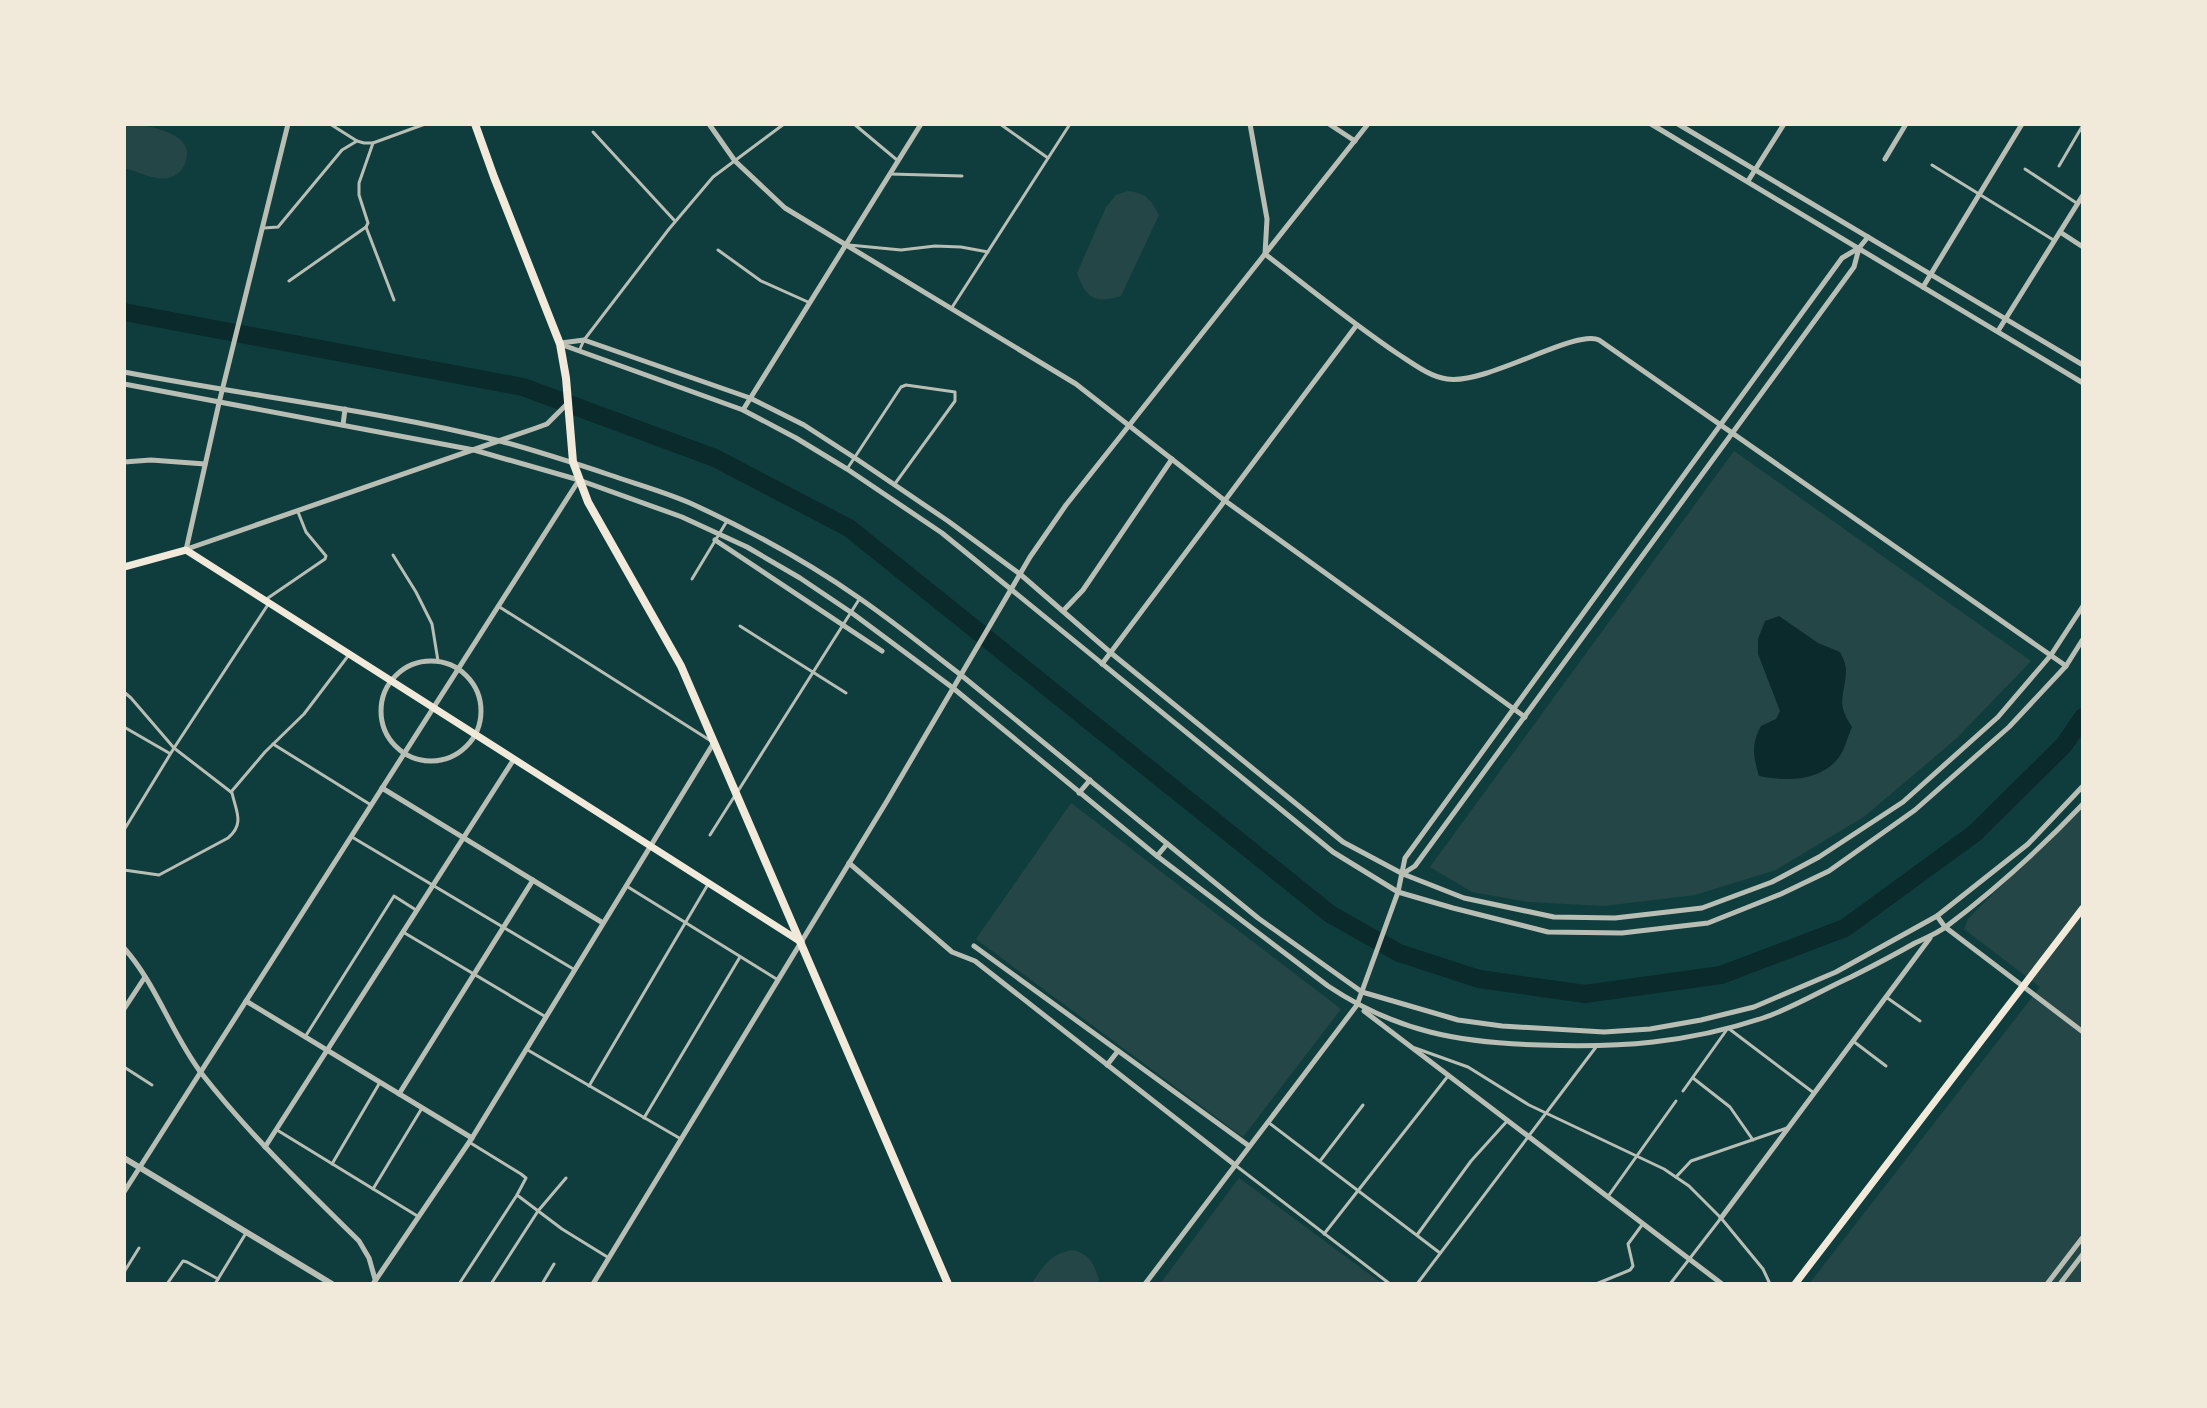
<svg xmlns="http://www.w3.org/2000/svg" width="2207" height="1408" viewBox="0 0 2207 1408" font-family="Ubuntu,sans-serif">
<rect width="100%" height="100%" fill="#0f3d3e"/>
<g fill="#244646">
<path d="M124,124C144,124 196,132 186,161C183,170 177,176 168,178C156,181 136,171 124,168Z"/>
<path d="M1128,191C1146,193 1151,200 1159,215L1121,296C1094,304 1086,298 1077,273L1106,207L1116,195Z"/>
<polygon points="1734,451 2031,661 1957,738 1865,816 1776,870 1695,895 1604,906 1528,902 1472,892 1430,867"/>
<polygon points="1071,803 1341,1009 1243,1137 976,939"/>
<polygon points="2083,804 2083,1284 1809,1284 2040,987 1964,929 1968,919"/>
<polygon points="1239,1178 1383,1284 1160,1284"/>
<path d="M1074,1250C1091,1256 1094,1264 1099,1280L1096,1284H1031C1044,1266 1050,1253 1074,1250Z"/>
</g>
<path fill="#0a2a2b" d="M1779,616L1818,643L1840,652C1843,658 1846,664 1846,671C1845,696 1835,702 1852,727C1847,738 1844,753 1836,761C1816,782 1785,781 1759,776C1753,755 1751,745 1761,726L1776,719L1780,711L1758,654V639L1765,621Z"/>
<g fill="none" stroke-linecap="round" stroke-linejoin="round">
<polyline stroke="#0a2a2b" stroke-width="18" points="124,312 523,387 715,458 849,528 1330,914 1399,953 1479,979 1585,994 1721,975 1845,928 1975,833 2064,745 2083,717"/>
<g stroke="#b8beb3" stroke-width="3">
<polyline points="330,124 357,141 364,143 373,143 425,124"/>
<polyline points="854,124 897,160"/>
<polyline points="1000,124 1048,158"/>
<polyline points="593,132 674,220"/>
<polyline points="1932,165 2055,241"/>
<polyline points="2059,166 2083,125"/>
<polyline points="2025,169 2078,204"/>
<polyline points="890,174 962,176"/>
<polyline points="366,227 394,300"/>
<polyline points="264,228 278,227 342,150 357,141"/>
<polyline points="849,245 901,250 935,246 961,247 988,252"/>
<polyline points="718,250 761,281 808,302"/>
<polyline points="289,281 366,227 368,223 359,195 359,183 373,143"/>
<polyline points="951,309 1070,124"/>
<polyline points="579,351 584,340 669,229 713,177 784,124"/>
<polyline points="847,469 901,387 906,385 955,392 955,401 894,485"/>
<polyline points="393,555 416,592 432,624 438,661"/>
<polyline points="692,579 727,521"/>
<polyline points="265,600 325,559 326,556 306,532 298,512"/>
<polyline points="498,606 711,741"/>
<polyline points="740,626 846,693"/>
<polyline points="124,692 131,698 174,748 231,792"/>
<polyline points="124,727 169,753"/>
<polyline points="273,744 371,805"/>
<polyline points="738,791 860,598"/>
<polyline points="231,792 265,752 304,714 348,656"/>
<polyline points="124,830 174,748 269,603"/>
<polyline points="710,835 734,797"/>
<polyline points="352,837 575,970"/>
<path d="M124,870L159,875L228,838C245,824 236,811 232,793"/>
<polyline points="628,887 778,980"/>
<polyline points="403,932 546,1017"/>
<polyline points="1886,997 1920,1021"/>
<polyline points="305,1037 394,896 416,910"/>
<polyline points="1853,1041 1886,1066"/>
<polyline points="1415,1048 1468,1067 1529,1105 1664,1169 1689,1186 1721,1218 1763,1269 1770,1284"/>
<polyline points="526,1049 681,1139"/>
<polyline points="124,1067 152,1085"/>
<polyline points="1693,1078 1730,1107 1753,1140"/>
<polyline points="589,1086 707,886"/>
<polyline points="1683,1091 1728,1028 1814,1093"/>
<polyline points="644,1118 740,957"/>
<polyline points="1268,1122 1440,1253"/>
<polyline points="277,1130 419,1217"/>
<polyline points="1320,1161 1363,1105"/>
<polyline points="332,1164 379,1084"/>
<polyline points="1235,1165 1390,1284"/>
<polyline points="1676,1177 1691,1161 1787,1128"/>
<polyline points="373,1189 422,1108"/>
<polyline points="517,1195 562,1229 609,1258"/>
<polyline points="1609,1195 1676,1101"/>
<polyline points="1324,1234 1448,1076"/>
<polyline points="1417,1235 1471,1161 1508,1120"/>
<polyline points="124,1272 139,1248"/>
<polyline points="167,1284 183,1261 187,1262 218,1279"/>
<polyline points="215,1284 246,1233"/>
<polyline points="459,1284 517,1195 526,1178 521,1174 469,1142"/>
<polyline points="491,1284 538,1211 566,1178"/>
<polyline points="542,1284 554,1264"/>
<polyline points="1417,1284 1596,1047"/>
<polyline points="1596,1284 1630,1270 1633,1266 1628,1244 1642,1225"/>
<polyline points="1670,1284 1721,1218"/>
</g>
<g stroke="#b8beb3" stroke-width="5">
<polyline points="709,124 735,161 785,208 1076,384 1224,500 1525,717"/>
<path d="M1250,124L1267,219L1265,254C1309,288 1352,323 1398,354C1412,363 1430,377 1447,379C1487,385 1574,329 1599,340L2066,666"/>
<polyline points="1329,124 1355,141"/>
<polyline points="1651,124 2083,383"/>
<polyline points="1678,124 2083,365"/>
<polyline points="1885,159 1906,124"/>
<polyline points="1748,181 1784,124"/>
<polyline points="2060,232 2083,247"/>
<polyline points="1923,287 2022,124"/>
<polyline points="1998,331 2083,195"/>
<polyline points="561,343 584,340 750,398 804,425 855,458 948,521 1020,574 1111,653 1343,842 1403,874 1464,898 1554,917 1615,918 1702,908 1772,882 1819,857 1903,802 1998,717 2051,655 2083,606"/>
<polyline points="560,344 743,410 796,438 847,469 942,533 1333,852 1398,892 1453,908 1548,932 1622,933 1708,923 1781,894 1829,871 1915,810 2009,727 2066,666 2083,639"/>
<path d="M124,372C249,396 376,410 500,441C537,451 574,463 610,475C636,484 665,492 690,503C749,530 806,561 859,598C894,622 927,649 961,675L1258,918L1362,992L1458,1020L1502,1026L1604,1032L1650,1029L1701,1020L1754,1007L1836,972L1937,916L2028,844L2083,786"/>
<path d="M124,384L474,450L579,480L682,517L747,547L800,578L852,613L953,688L1157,856L1328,986C1397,1032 1460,1043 1541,1045C1619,1048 1688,1043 1763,1018C1793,1008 1822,990 1851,977C1873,966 1894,955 1915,943C1926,938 1938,933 1947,926C1996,889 2041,848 2083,804"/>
<polyline points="743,410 921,124"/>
<polyline points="343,425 345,409"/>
<polyline points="124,462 151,460 205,464"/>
<polyline points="715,540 882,651"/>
<polyline points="187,549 536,428 547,424 567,404"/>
<polyline points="186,550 219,403 288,124"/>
<polyline points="1063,611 1083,590 1172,459"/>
<circle cx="431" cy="711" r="50"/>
<polyline points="1102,664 1356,326"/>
<polyline points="382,788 603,923"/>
<polyline points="1079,793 1090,780"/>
<polyline points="1157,856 1167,844"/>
<polyline points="849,863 952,952 975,961 1235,1165"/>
<polyline points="1404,873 1415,866 1854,267 1859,248 1868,237"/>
<polyline points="1937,916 1945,927 2083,1032"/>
<polyline points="974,946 1249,1146"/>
<path d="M124,948C157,985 172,1035 202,1074C249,1134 305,1188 359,1241L369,1258L375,1279"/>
<polyline points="246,1001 472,1138"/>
<polyline points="124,1009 145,977"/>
<polyline points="1364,1011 1722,1284"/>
<polyline points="1107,1065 1118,1051"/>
<polyline points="399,1094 533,880"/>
<polyline points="265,1147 514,759"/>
<polyline points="124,1192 579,480"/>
<polyline points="1721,1218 1930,938"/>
<polyline points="373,1284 472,1138 713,744"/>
<polyline points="593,1284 887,801 1030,557 1066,505 1368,124"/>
<polyline points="1145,1284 1357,1005 1398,892 1405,858 1842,258 1859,248"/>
<polyline points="2047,1284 2083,1237"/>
<polyline points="2060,1284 2083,1254"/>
</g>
<polyline stroke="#b8beb3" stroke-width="6" points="124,1158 332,1284"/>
<g stroke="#f1e9da" stroke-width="7">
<polyline points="124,567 186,550 801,942"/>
<polyline points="1795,1284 2083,908"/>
</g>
<polyline stroke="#f1e9da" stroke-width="8" points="475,124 494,177 560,344 566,378 573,462 588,502 681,666 948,1284"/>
</g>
<rect width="2207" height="1408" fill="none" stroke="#f1e9da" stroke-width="252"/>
</svg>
